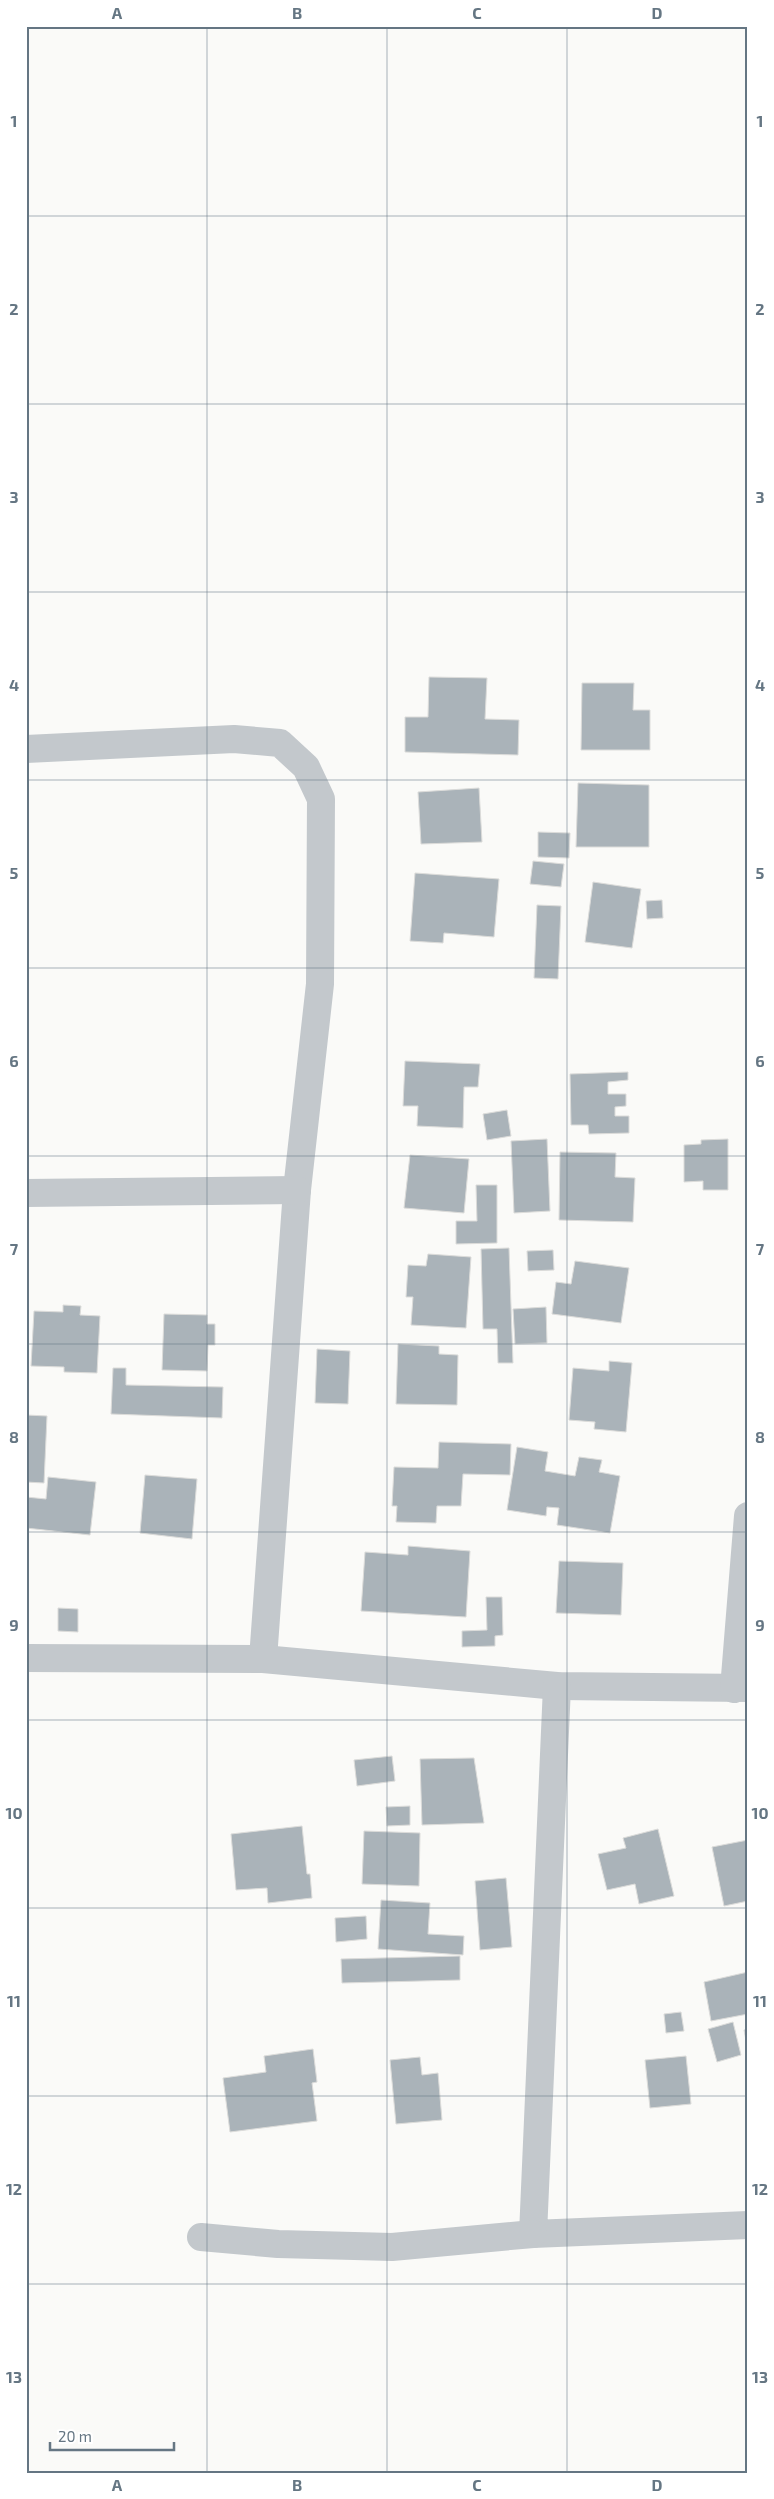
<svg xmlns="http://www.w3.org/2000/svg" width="774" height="2499" viewBox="0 0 774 2499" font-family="'Exo 2',sans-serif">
<rect width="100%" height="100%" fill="#fafaf8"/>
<g fill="#aab3b9" stroke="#dcdcda">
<polygon points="429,677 487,678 485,719 519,720 518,755 405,752 405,717 428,717"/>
<polygon points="582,683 634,683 633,710 650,710 650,750 581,750"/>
<polygon points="578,783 649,785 649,847 576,847"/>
<polygon points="479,788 482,842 421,844 418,792"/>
<polygon points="538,832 570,833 569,858 538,857"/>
<polygon points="533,861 564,864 561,887 530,884"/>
<polygon points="415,873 499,879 494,937 444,933 443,943 410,941"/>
<polygon points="593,882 641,889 632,948 585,942"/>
<polygon points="662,900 663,918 647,919 646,901"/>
<polygon points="537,905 561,906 558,979 534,978"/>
<polygon points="405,1061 480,1064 478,1087 464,1087 463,1128 417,1126 418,1106 403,1106"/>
<polygon points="628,1072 628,1080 608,1082 608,1094 626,1094 626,1106 615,1107 615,1116 629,1116 629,1133 589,1134 588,1125 571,1125 570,1074"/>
<polygon points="507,1110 511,1136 487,1140 483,1114"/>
<polygon points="547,1139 550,1211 514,1213 511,1141"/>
<polygon points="728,1139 728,1190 703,1190 703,1181 684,1182 684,1145 701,1144 701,1140"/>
<polygon points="560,1152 616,1153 615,1177 635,1178 633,1222 559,1220"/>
<polygon points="410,1155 469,1159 464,1213 404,1208"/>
<polygon points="476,1185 497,1185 497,1243 456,1244 456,1221 477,1221"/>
<polygon points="509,1248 513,1363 498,1363 497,1329 483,1329 481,1249"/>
<polygon points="553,1250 554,1270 528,1271 527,1251"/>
<polygon points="428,1254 471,1257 466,1328 411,1325 413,1297 406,1297 408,1265 426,1266"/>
<polygon points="575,1261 629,1268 621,1323 552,1314 556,1282 571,1284"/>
<polygon points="63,1305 81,1306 80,1315 100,1316 97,1373 64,1372 64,1367 31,1366 34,1311 63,1312"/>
<polygon points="546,1307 547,1343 515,1344 513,1309"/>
<polygon points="164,1314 207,1315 207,1324 215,1324 215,1345 208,1345 207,1371 162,1370"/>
<polygon points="398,1344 439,1346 439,1354 458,1355 457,1405 396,1404"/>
<polygon points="317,1349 350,1351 348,1404 315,1403"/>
<polygon points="609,1361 632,1363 626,1432 594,1429 595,1422 569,1420 573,1368 609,1371"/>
<polygon points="113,1368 126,1368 126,1385 223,1387 222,1418 111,1414"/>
<polygon points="26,1415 47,1416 44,1483 26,1482"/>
<polygon points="439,1442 511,1444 510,1475 463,1474 461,1506 437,1506 436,1523 396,1522 397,1506 392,1506 394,1467 438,1468"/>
<polygon points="517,1447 548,1452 545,1471 575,1476 579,1457 602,1460 599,1472 620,1476 610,1533 557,1525 559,1508 547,1507 546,1516 507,1510"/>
<polygon points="145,1475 197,1479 192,1539 140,1533"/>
<polygon points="48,1477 96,1482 90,1535 26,1528 26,1497 46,1499"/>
<polygon points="408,1546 470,1551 466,1617 361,1611 365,1552 408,1555"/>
<polygon points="559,1561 623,1563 621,1615 556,1613"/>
<polygon points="486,1597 502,1597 503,1635 495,1636 495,1646 462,1647 462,1631 487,1630"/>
<polygon points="58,1608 78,1609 78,1632 58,1631"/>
<polygon points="392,1756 395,1781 357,1786 354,1760"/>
<polygon points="474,1758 484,1823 422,1825 420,1759"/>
<polygon points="410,1806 410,1825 387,1826 386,1807"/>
<polygon points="302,1826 307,1874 310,1874 312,1898 268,1903 267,1888 236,1890 231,1834"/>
<polygon points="658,1829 674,1896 639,1904 635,1884 607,1890 598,1854 626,1848 623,1838"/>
<polygon points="364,1831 420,1833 419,1886 362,1884"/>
<polygon points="748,1840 748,1901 724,1906 712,1847"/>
<polygon points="506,1878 512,1947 480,1950 475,1881"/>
<polygon points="381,1900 430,1903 428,1934 464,1936 463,1955 378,1949"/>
<polygon points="366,1916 367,1939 336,1942 335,1918"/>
<polygon points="460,1956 460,1980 342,1983 341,1959"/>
<polygon points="748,1972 748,2014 711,2021 704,1982"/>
<polygon points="681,2012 684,2031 666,2033 664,2014"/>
<polygon points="733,2022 741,2055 717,2062 708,2029"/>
<polygon points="748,2029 748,2051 744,2030"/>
<polygon points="313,2049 317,2082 312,2083 317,2121 230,2132 223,2078 266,2072 264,2056"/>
<polygon points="686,2056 691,2104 650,2108 645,2060"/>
<polygon points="420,2057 422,2075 438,2073 442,2120 396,2124 390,2060"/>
</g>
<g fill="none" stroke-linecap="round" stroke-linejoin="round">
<g stroke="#c3c8cc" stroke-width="28">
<polyline points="26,749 234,739 280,743 306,767 321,799 320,984 297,1190 263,1659"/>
<polyline points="26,1193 297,1190"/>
<polyline points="26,1658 263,1659 557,1686 748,1688"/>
<polyline points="557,1686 533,2234 748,2225"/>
<polyline points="734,1689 748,1516"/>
<polyline points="201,2237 278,2244 392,2247 533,2234"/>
</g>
</g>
<path fill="none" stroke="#657683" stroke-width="1" stroke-opacity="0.55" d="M207,26V2473M387,26V2473M567,26V2473M26,216H748M26,404H748M26,592H748M26,780H748M26,968H748M26,1156H748M26,1344H748M26,1532H748M26,1720H748M26,1908H748M26,2096H748M26,2284H748"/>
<rect width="774" height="2499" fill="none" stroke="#ffffff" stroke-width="55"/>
<path d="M50 2442v8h124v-8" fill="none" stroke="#657683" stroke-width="2.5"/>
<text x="58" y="2442" font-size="15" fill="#657683" stroke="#ffffff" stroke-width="4" paint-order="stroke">20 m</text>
<rect x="28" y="28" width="718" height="2444" fill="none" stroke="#657683" stroke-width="2"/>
<g font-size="16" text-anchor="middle" font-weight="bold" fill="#657683">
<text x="117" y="19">A</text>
<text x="297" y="19">B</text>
<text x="477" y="19">C</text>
<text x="657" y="19">D</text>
<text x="14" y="127">1</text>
<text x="760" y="127">1</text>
<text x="14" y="315">2</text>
<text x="760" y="315">2</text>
<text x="14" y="503">3</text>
<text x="760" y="503">3</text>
<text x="14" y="691">4</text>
<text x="760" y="691">4</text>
<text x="14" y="879">5</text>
<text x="760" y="879">5</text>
<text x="14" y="1067">6</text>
<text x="760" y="1067">6</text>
<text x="14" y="1255">7</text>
<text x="760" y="1255">7</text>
<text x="14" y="1443">8</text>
<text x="760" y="1443">8</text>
<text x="14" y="1631">9</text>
<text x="760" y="1631">9</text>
<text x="14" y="1819">10</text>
<text x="760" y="1819">10</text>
<text x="14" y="2007">11</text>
<text x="760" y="2007">11</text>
<text x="14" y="2195">12</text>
<text x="760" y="2195">12</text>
<text x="14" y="2383">13</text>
<text x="760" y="2383">13</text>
<text x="117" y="2491">A</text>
<text x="297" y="2491">B</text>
<text x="477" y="2491">C</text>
<text x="657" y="2491">D</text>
</g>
</svg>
